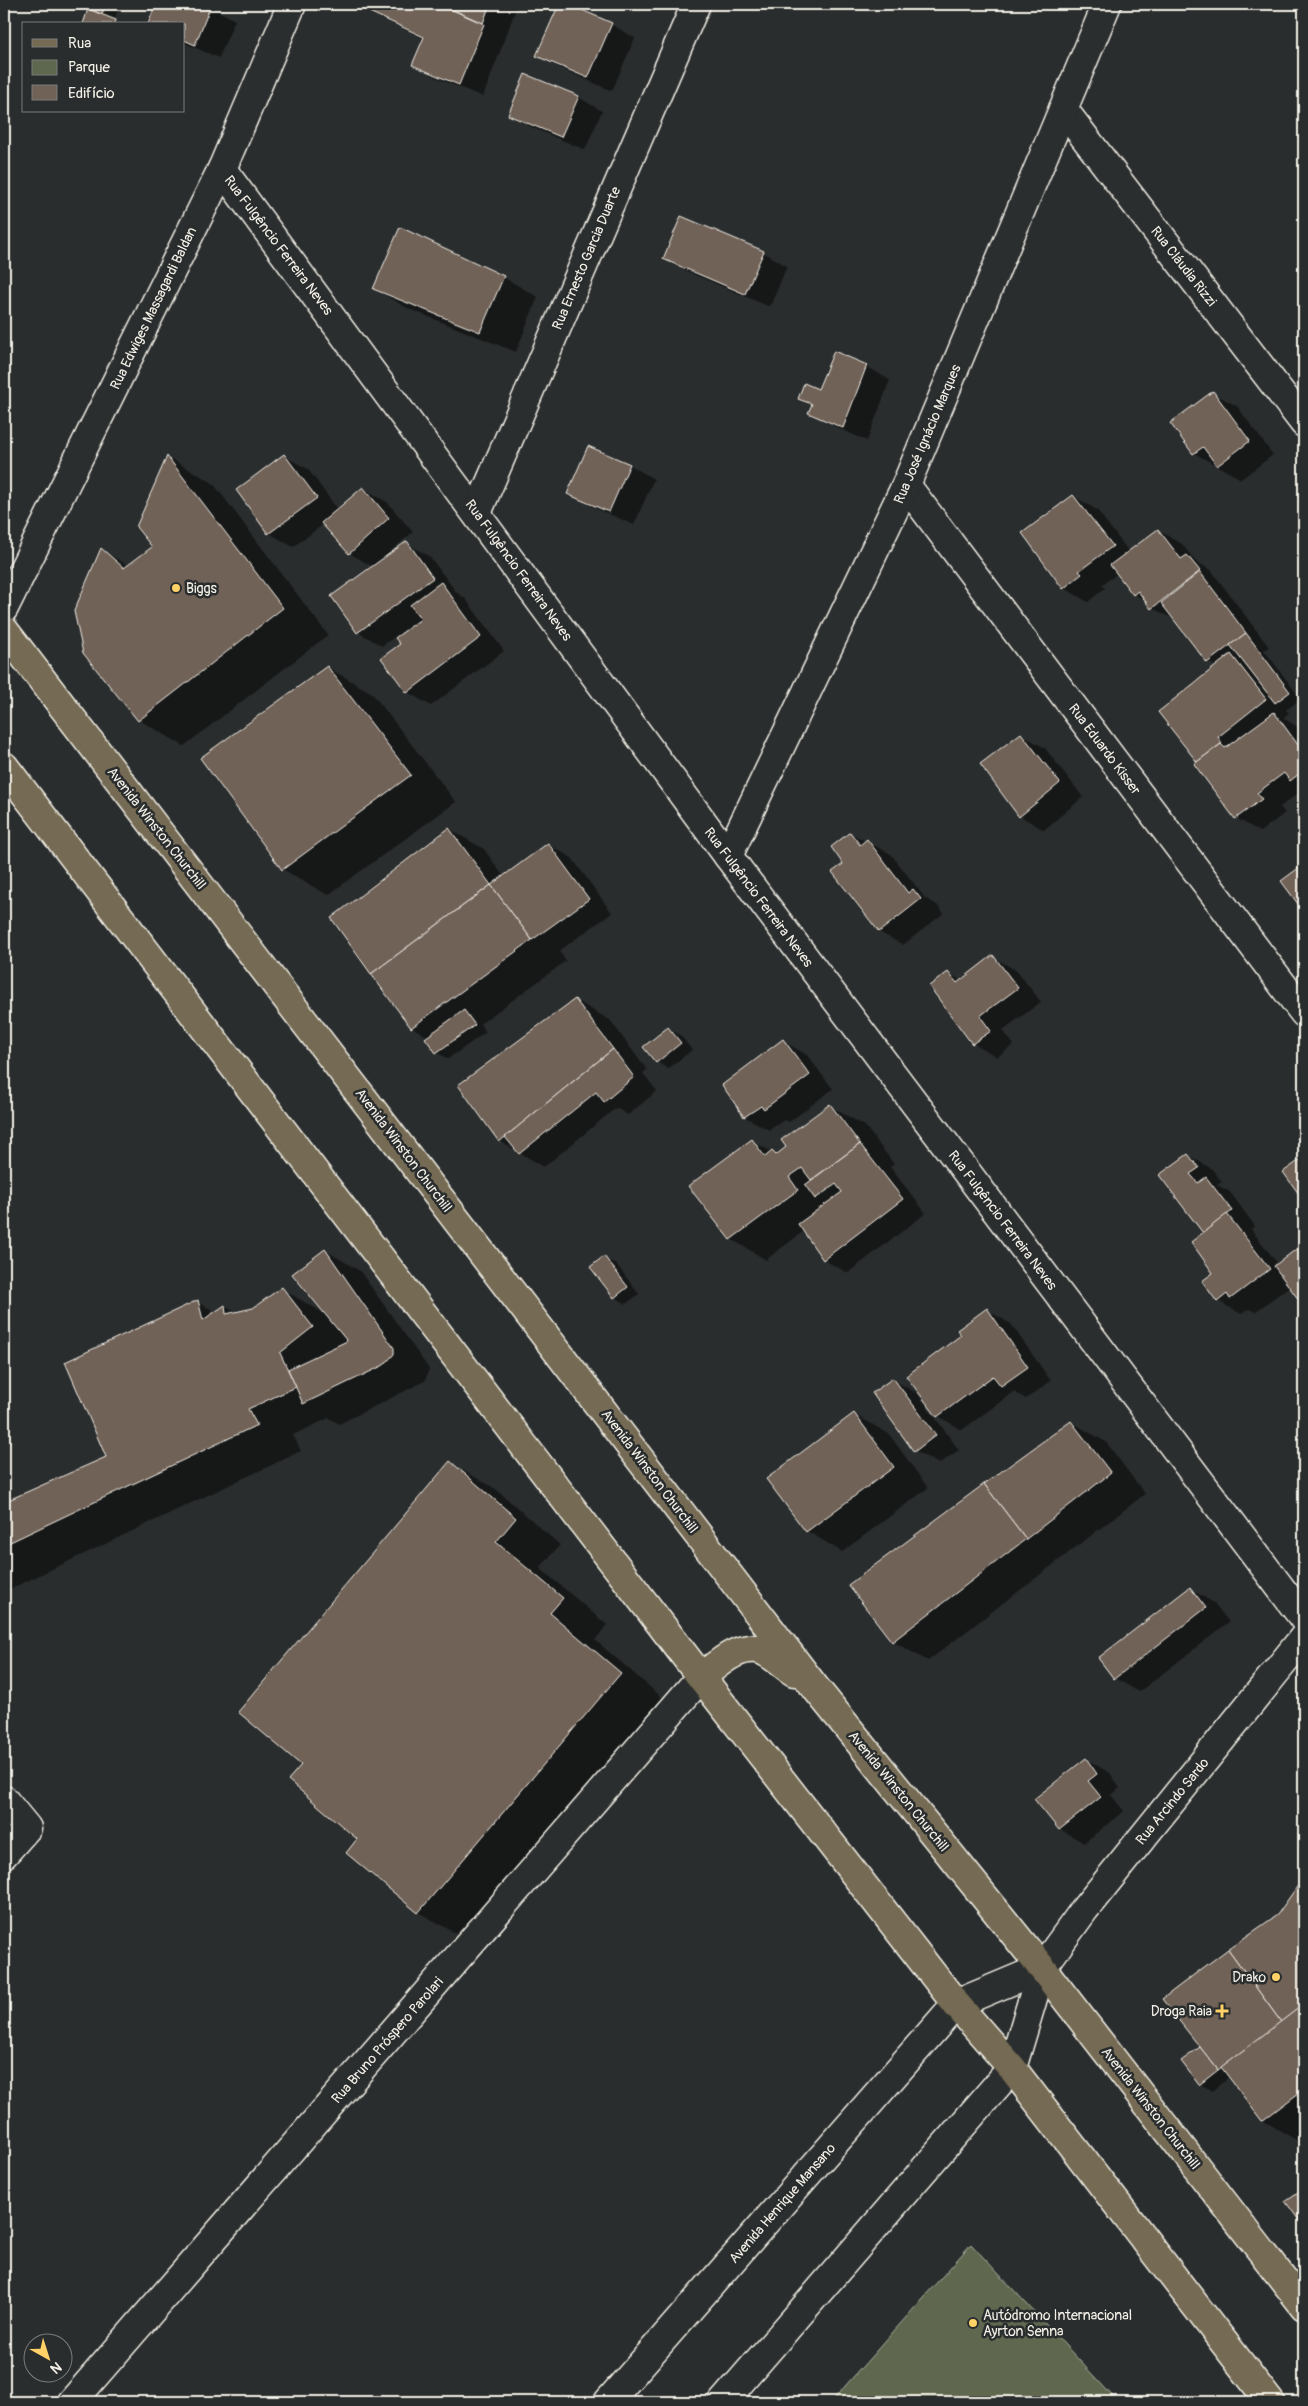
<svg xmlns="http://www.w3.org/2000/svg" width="1308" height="2406" viewBox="0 0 1308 2406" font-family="Pangolin,sans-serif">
<rect width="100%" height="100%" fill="#2a2d2e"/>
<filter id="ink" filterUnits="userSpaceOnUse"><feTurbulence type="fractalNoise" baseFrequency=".02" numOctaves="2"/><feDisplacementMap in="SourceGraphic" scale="10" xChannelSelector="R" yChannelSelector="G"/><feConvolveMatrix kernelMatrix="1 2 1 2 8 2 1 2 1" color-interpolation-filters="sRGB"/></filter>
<g filter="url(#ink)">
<polygon fill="#5e684f" stroke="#a9ac9c" points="971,2244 1118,2402 831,2402"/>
<g fill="#0007">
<polygon points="73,4 120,4 114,21 120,24 84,24 89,11"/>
<polygon points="157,4 205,4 235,20 219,58 184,43 184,24 149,24"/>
<polygon points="368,4 518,4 483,97 437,78 413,64 425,39 366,10"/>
<polygon points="560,4 611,24 635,38 612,91 562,69 538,55"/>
<polygon points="578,97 602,111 585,150 533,128 510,114"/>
<polygon points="763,252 787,266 770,307 688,272 664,259"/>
<polygon points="503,277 538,297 516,352 409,309 374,289"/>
<polygon points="866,366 890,380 867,441 834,426 810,412 813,406 799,398"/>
<polygon points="1213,393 1237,406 1273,455 1241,479 1194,453"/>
<polygon points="588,448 630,465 654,479 634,525 593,507 569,493"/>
<polygon points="284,456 308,469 338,510 363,488 387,502 413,532 385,556 386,558 407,543 430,557 457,593 465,598 504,651 431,706 407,692 402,645 423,619 422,617 382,646 358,632 373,567 349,553 324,524 293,547 269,533 237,491"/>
<polygon points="168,457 213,483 328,635 184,746 139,720 102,550 129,566 154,548"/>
<polygon points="1073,496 1097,510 1129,552 1158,530 1182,544 1195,561 1211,570 1269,647 1264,650 1301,699 1286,710 1289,713 1283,718 1298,727 1304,736 1304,789 1280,807 1285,813 1260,832 1236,818 1199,762 1217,667 1208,662 1177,621 1152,608 1147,602 1134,594 1118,573 1102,585 1105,588 1088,602 1064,588"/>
<polygon points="327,667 372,693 456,802 328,895 282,869"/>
<polygon points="1021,734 1045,748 1083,797 1044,830 1020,816"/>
<polygon points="449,829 484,849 504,877 548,844 572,858 612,913 559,951 566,961 480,1024 486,1032 448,1059 436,1052 428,1037 412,1027"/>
<polygon points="850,833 891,854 925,898 937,905 944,913 903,945 879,932 845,864"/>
<polygon points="993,957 1017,971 1041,1002 1003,1030 1014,1045 997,1057 973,1043 930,986 948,973 962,981"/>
<polygon points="575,1000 610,1020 647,1070 643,1073 657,1091 628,1115 616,1108 544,1167 500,1141"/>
<polygon points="668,1028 680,1035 692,1050 668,1069 657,1062"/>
<polygon points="783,1041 807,1055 833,1089 789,1122 784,1120 769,1130 745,1117 724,1085"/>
<polygon points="830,1106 865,1126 894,1164 890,1167 926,1213 848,1273 824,1260 804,1231 766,1260 731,1239 690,1186 752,1141 778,1155"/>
<polygon points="1188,1155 1212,1169 1222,1182 1217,1185 1230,1192 1255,1226 1251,1229 1278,1264 1299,1249 1304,1251 1304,1304 1290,1286 1255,1312 1249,1309 1241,1314 1218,1301 1215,1273 1205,1233 1161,1175"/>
<polygon points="325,1250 360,1271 429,1369 425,1381 339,1424 329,1418 293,1435 301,1451 4,1592 4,1504 108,1458 198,1302 216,1312 225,1306 237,1313 254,1309 282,1289 325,1314"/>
<polygon points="604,1258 616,1264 639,1294 626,1304 615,1297"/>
<polygon points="987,1310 1011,1324 1051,1381 1026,1399 1014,1392 962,1430 938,1416 963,1335"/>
<polygon points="893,1380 917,1393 959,1450 939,1464 915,1451"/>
<polygon points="854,1414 889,1434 928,1488 842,1552 807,1531 767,1479"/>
<polygon points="1071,1422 1106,1442 1145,1494 928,1661 892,1641"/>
<polygon points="450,1463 496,1489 560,1545 540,1568 607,1625 595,1640 665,1700 464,1938 418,1912 303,1765"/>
<polygon points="1190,1589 1214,1603 1229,1622 1139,1692 1115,1678"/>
<polygon points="1086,1759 1110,1773 1120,1788 1111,1795 1124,1811 1084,1843 1060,1829"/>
<polygon points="1304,1879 1304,2136 1298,2141 1262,2120 1230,2076 1212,2091 1200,2084 1201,2047 1278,1915"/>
<polygon points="1304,2177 1304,2186 1300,2180"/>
</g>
<g fill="#716258" stroke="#f4f1e8">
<polygon points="85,4 106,4 102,14 83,7"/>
<polygon points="156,4 211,5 195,45 184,40 184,24 148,24"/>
<polygon points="367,4 439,4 484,24 459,85 412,65 424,37 365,10"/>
<polygon points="440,4 490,4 483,23"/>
<polygon points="559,4 568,4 612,23 588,78 536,56"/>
<polygon points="88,9 116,20 115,24 83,24"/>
<polygon points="525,74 579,96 561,137 508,115"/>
<polygon points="681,216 764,251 745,294 663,259"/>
<polygon points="400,227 504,276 480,332 373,289"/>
<polygon points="834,351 867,365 843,428 808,413 812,404 798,399 804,383 818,389"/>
<polygon points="1213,391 1250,441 1217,466 1203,447 1193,454 1170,423"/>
<polygon points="588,446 630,464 609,512 567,494"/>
<polygon points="284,454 317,498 268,534 236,490"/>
<polygon points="167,456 283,608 138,721 83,653 74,611 101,548 124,568 152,547 136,527"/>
<polygon points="363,487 389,518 349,554 321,523"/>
<polygon points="1073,495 1113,546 1079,571 1082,574 1063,589 1022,533"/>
<polygon points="1158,529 1181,559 1187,555 1200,571 1151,609 1138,591 1133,595 1110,565"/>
<polygon points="407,541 433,578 357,633 331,596"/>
<polygon points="1200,572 1246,633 1207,663 1161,603"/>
<polygon points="441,582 481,637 407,693 381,658 400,644 395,638 421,619 410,605"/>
<polygon points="1246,633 1290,692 1275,703 1230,645"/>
<polygon points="1231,654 1266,699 1218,737 1222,743 1197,762 1158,712"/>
<polygon points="327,666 411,775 282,870 200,758"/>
<polygon points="1274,712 1304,753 1304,770 1290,781 1284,773 1257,793 1262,799 1235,819 1194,764 1221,744 1225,748"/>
<polygon points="1021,733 1060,783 1019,817 980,764"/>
<polygon points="449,828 491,885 371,974 331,918"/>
<polygon points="850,832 860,845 867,839 908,893 913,889 921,899 879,932 832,872 843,864 831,847"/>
<polygon points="548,843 589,899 532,940 491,885"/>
<polygon points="1304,864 1304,912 1281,881"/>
<polygon points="491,885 532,940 411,1028 371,974"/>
<polygon points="993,955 1018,988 980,1016 991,1031 972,1044 929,986 948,972 957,983"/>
<polygon points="575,999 613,1049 499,1142 458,1085"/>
<polygon points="464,1010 475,1025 436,1053 425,1038"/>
<polygon points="668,1027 681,1043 656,1063 643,1047"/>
<polygon points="783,1039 810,1075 764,1109 761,1106 744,1117 722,1085"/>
<polygon points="613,1049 634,1077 604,1102 596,1092 519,1154 505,1137"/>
<polygon points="830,1104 860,1144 811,1180 802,1168 789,1177 798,1190 730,1240 688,1186 752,1139 765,1157 772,1151 776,1155 786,1147 781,1140"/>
<polygon points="860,1144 903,1199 823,1260 798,1224 842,1192 836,1184 815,1199 805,1185"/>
<polygon points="1188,1154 1199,1168 1190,1174 1198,1183 1206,1177 1232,1211 1203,1233 1159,1175"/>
<polygon points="1304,1157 1304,1201 1283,1172"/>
<polygon points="1227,1214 1270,1269 1230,1299 1227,1294 1217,1302 1202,1281 1213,1273 1191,1242"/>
<polygon points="1299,1247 1304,1254 1304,1307 1274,1266"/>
<polygon points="325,1249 394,1348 394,1354 384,1365 303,1404 288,1369 347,1341 292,1274"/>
<polygon points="604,1256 628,1287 614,1298 590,1267"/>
<polygon points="282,1287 313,1327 280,1353 296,1387 248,1409 257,1425 4,1545 4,1502 106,1457 65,1362 198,1300 203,1320 225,1305 226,1314 253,1308"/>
<polygon points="987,1308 1028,1367 1001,1386 993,1376 937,1417 906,1376 961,1335 957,1330"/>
<polygon points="893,1378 936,1435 914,1452 872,1393"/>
<polygon points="854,1413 894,1467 806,1532 766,1479"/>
<polygon points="1071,1421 1111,1473 1026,1539 984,1484"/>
<polygon points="450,1461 516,1518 496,1542 563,1598 550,1613 621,1673 418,1913 346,1853 357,1839 288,1780 301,1765 238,1712"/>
<polygon points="984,1484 1026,1539 892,1642 848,1585"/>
<polygon points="1190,1587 1206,1608 1114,1679 1098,1658"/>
<polygon points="1086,1758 1097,1774 1088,1781 1101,1797 1059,1830 1034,1799"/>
<polygon points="1304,1877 1304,2005 1281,2022 1228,1949 1277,1915"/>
<polygon points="1228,1949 1281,2022 1218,2070 1162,1999"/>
<polygon points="1304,2004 1304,2089 1262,2121 1221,2067"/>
<polygon points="1200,2047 1218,2070 1199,2085 1181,2061"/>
<polygon points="1304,2188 1304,2227 1285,2201"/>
</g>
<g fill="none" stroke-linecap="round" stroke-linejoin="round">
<g stroke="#f4f1e8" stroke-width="31">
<g id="minor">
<polyline points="1063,109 1304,423"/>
<polyline points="222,169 728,856 1304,1619"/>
<polyline points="906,485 1304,1013"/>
<polyline points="477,513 696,4"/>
<polyline points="4,608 222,169 292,4"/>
<polyline points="728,856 906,485 1107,4"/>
<polyline points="4,1800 27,1828 4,1854"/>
<polyline points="72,2402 701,1677"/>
<polyline points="608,2402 956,2004 1042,1968"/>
<polyline points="723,2402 1012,2068 1042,1968 1084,1910 1304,1637"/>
</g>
</g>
<g stroke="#f4f1e8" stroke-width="31">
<g id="major">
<polyline points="4,630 814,1686 1042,1968 1304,2306"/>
<polyline points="4,766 701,1677 956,2004 1012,2068 1270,2402"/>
<path d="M701,1677C717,1665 739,1643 761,1650C772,1654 784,1666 794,1672"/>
</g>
</g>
<use href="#minor" stroke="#2a2d2e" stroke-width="28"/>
<use href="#major" stroke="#746b52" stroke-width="28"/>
</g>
</g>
<g fill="#ffd166" stroke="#2a2d2e" stroke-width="2">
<circle cx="176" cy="588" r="5"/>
<circle cx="1276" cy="1977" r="5"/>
<path d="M1219.5 2003.5h5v5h5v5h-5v5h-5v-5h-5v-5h5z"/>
<circle cx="973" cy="2323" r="5"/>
</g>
<g text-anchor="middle" stroke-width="5" stroke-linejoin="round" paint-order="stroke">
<g font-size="14" fill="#f4f1e8" stroke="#2a2d2e">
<text transform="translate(279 245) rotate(53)" y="5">Rua Fulgêncio Ferreira Neves</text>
<text transform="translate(586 258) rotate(-67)" y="5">Rua Ernesto Garcia Duarte</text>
<text transform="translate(1184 266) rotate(52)" y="5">Rua Cláudia Rizzi</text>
<text transform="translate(153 308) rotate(-64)" y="5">Rua Edwiges Massagardi Baldan</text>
<text transform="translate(927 434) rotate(-67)" y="5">Rua José Ignácio Marques</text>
<text transform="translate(519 570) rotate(54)" y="5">Rua Fulgêncio Ferreira Neves</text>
<text transform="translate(1105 749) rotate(53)" y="5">Rua Eduardo Kisser</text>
<text transform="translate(157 828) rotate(52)" y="5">Avenida Winston Churchill</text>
<text transform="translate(759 897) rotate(53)" y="5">Rua Fulgêncio Ferreira Neves</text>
<text transform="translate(404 1150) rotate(53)" y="5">Avenida Winston Churchill</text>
<text transform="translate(1003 1220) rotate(53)" y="5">Rua Fulgêncio Ferreira Neves</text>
<text transform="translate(650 1471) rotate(53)" y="5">Avenida Winston Churchill</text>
<text transform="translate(899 1791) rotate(51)" y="5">Avenida Winston Churchill</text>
<text transform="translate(1172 1801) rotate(-51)" y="5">Rua Arcindo Sardo</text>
<text transform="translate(387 2040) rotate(-49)" y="5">Rua Bruno Próspero Parolari</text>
<text transform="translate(1151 2108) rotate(52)" y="5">Avenida Winston Churchill</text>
<text transform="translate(782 2203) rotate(-49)" y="5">Avenida Henrique Mansano</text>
</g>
<g font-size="14" fill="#f4f1e8" stroke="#2a2d2e" text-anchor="start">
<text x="186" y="593">Biggs</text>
<text x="1266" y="1982" text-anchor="end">Drako</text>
<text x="1212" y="2016" text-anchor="end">Droga Raia</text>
<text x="983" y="2320">Autódromo Internacional<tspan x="983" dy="16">Ayrton Senna</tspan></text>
</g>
</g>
<rect width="1308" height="2406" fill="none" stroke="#2a2d2e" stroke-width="20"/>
<rect x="10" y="10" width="1288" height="2386" fill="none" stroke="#f4f1e8" stroke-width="2" filter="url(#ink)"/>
<rect x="22" y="22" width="162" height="90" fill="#2a2d2e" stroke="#7b7b78"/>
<rect x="32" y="39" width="25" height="8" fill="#746b52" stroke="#7b7b78"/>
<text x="68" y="48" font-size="15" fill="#f4f1e8">Rua</text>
<rect x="32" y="60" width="25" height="15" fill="#5e684f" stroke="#7b7b78"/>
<text x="68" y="72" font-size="15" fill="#f4f1e8">Parque</text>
<rect x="32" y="85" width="25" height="15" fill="#716258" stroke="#7b7b78"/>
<text x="68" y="98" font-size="15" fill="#f4f1e8">Edifício</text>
<g transform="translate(48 2358) rotate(141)"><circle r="24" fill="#2a2d2e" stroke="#7b7b78"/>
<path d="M0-4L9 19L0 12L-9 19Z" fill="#ffd166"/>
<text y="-8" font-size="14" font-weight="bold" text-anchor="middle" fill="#f4f1e8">N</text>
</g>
</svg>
